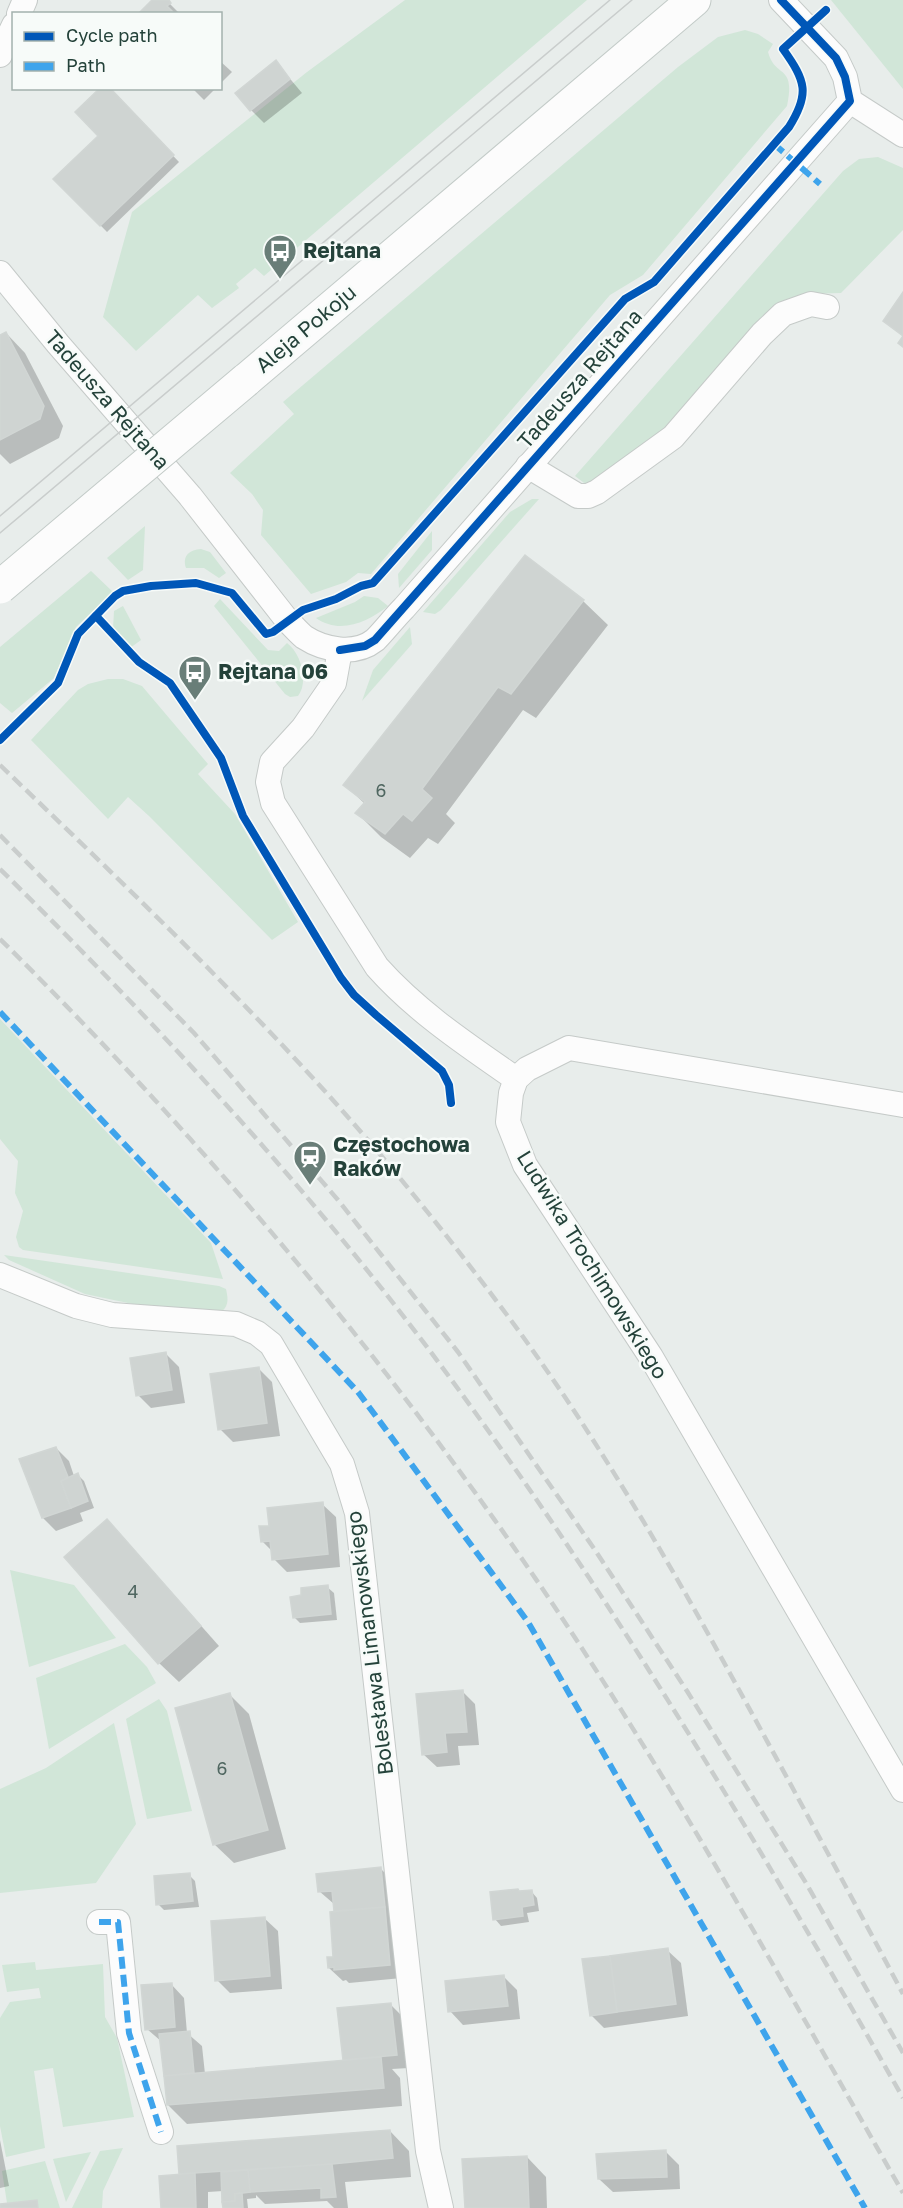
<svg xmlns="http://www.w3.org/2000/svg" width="903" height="2208" viewBox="0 0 903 2208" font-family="'Golos Text',sans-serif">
<rect width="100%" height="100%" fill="#e8edeb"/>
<g fill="#d1e6d8">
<polygon points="405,0 587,0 264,276 255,268 236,284 239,288 212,308 198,295 136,351 103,317 132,212 307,72"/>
<polygon points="831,0 903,0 903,89"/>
<path d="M745,30L758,34L773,44L768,52C775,79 796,63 787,106L643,275L610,295L371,574L358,573L346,582L311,594L261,535L263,510L252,494L230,473L294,414L283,402L678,67L718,37Z"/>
<polygon points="878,157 903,168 903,230 841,293 805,294 662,432 588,486 575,476 843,171 859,159"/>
<polygon points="532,499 539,499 441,610 435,614 423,612 510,512"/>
<polygon points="145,526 143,570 128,580 107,558"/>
<polygon points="432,531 432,550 399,588 398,574"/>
<path d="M201,549L210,552L226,573L219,578L204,568H186C182,555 190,550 201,549Z"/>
<polygon points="91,571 113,592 76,627 54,678 12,713 0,703 0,647"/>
<path d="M364,596L378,598L388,606C368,622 340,635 316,618L355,602Z"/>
<path d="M220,599L268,650L279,651L287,643C301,653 309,682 298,696L290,697L285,694L214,606Z"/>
<polygon points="123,606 141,640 130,648 113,629 114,611"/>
<polygon points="410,627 412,644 362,701 373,670"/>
<polygon points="108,679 123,679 142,686 208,764 198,774 235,814 298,922 272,940 149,816 128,797 108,819 31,740 78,690 88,684"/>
<polygon points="0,1019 211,1243 223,1279 23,1250 19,1247 16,1237 23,1211 15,1193 18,1161 0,1139"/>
<path d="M4,1255L219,1286L226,1289C228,1298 229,1305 222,1311L171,1312L85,1294L9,1260Z"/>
<polygon points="10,1570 74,1585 116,1638 29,1667"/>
<polygon points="125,1644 147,1667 156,1683 49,1749 36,1678"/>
<polygon points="159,1699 167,1711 192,1811 147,1819 126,1719"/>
<polygon points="114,1723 136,1824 96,1883 0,1893 0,1789 46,1768"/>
<polygon points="35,1962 36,1970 103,1964 105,2017 117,2038 134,2117 63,2127 53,2068 34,2071 45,2148 6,2157 0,2126 0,2018 10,2002 41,1998 39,1988 7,1992 2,1965"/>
<polygon points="123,2148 103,2191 102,2208 72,2208 100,2151"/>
<polygon points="91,2152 66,2202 53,2159"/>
<polygon points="45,2161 60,2208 38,2208 36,2200 7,2203 2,2171"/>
</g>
<g fill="#0003">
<polygon points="154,0 166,0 180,14 140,14"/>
<polygon points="220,61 232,72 220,84"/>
<polygon points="276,62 302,93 264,123 251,110"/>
<polygon points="108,88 179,162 107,232 55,179 100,136"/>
<polygon points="192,88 216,88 204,100"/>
<polygon points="6,333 25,353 63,426 59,438 10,464 0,454 0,336"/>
<polygon points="583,601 608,625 536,718 523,710 446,814 455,823 438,844 428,838 410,858 381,837 357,813 365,804 345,785"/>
<polygon points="166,1354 179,1367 185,1403 151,1408 138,1395"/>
<polygon points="259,1369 272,1382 280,1436 233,1442 220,1429"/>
<polygon points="56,1448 69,1461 74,1476 78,1475 84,1481 94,1508 80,1513 83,1521 56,1531 43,1518"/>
<polygon points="322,1504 336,1517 340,1567 287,1572 274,1559 273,1552 262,1541 271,1527"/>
<polygon points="126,1541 219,1646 179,1682 159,1663"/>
<polygon points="327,1587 334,1593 337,1620 300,1623 294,1617 302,1597"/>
<polygon points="462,1691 475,1704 479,1745 458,1746 460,1765 437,1767 423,1754"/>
<polygon points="230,1695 249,1714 286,1849 234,1863 214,1844"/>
<polygon points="381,1869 394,1882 402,1978 349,1983 346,1980 343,1981 329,1968 335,1958 334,1904 319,1891"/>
<polygon points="189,1875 195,1881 199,1907 164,1910 158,1904"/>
<polygon points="531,1891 537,1898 539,1911 527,1913 529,1922 501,1926 495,1919 520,1892"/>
<polygon points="264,1918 278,1931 282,1989 230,1993 217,1980"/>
<polygon points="667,1950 681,1963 688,2016 604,2028 591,2015"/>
<polygon points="504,1977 517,1990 520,2019 463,2025 450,2011"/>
<polygon points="171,1984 184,1998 187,2033 202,2046 205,2074 347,2061 345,2059 390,2004 403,2017 409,2068 392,2069 400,2078 402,2106 187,2124 168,2105 162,2042 147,2029"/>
<polygon points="390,2131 409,2151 411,2177 345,2182 348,2208 334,2208 327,2201 265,2204 256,2195 256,2198 247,2199 248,2208 224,2208 223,2191 208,2192 208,2208 162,2208 183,2175 181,2173"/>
<polygon points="0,2140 9,2186 0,2188"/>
<polygon points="666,2152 679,2165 680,2189 613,2192 599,2179"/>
<polygon points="527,2157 546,2177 547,2208 467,2208"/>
</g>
<g fill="#cfd4d2" stroke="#d1d6d4" stroke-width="1.5">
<polygon points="152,0 169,0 171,3 167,6 175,14 138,14"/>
<polygon points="276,60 290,79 250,111 235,93"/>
<polygon points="100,88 110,88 174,155 100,226 53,179 98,136 75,112"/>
<polygon points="903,292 903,347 898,343 903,336 883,321"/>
<polygon points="6,332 44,406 40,419 0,440 0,335"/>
<polygon points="525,555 584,600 511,694 498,687 422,789 432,798 412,821 403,814 385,834 355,813 365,802 343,785"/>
<polygon points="166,1352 172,1390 136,1396 130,1358"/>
<polygon points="259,1367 267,1423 218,1430 210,1374"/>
<polygon points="56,1447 68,1477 61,1481 71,1508 42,1518 19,1459"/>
<polygon points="78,1473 88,1501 71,1508 61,1481"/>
<polygon points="323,1502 328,1554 272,1560 270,1541 261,1542 259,1526 269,1526 267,1508"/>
<polygon points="107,1519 201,1626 158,1664 64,1557"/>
<polygon points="328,1585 331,1614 293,1618 290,1597 301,1595 301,1588"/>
<polygon points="463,1690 467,1732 445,1733 447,1752 422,1755 416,1694"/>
<polygon points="230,1693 268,1830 213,1845 175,1708"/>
<polygon points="381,1867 385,1907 334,1911 332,1891 318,1892 316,1874"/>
<polygon points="190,1873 193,1901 156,1905 154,1876"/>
<polygon points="518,1889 519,1891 532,1890 534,1905 522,1907 523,1916 493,1920 490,1892"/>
<polygon points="385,1907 390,1965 334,1970 334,1967 328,1968 327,1957 333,1957 330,1912"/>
<polygon points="265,1917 270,1976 215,1981 211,1921"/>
<polygon points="668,1948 676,2004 617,2012 610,1956"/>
<polygon points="610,1956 617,2012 590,2016 582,1959"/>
<polygon points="504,1975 508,2006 448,2012 445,1981"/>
<polygon points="172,1983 175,2027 145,2030 141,1985"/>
<polygon points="391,2003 397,2055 343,2060 337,2008"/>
<polygon points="190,2031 194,2073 164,2076 159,2034"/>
<polygon points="381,2057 384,2088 167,2105 164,2076"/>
<polygon points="390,2130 393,2158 332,2164 179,2174 177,2146"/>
<polygon points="666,2150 667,2177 598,2179 596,2154"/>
<polygon points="527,2156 529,2208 465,2208 462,2159"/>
<polygon points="332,2164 336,2197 321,2198 321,2188 250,2192 248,2170"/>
<polygon points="248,2170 250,2192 235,2194 235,2201 222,2202 221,2172"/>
<polygon points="195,2173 196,2208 161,2208 159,2176"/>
<polygon points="242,2193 243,2208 223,2208 222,2202 235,2201 235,2194"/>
<polygon points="37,2200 38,2208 0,2208 0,2204"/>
</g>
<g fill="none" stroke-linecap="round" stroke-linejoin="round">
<g stroke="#c5cac8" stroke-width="26">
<g id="street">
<polyline points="781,0 836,58 845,77 850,101 903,135"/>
<polyline points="19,14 25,0"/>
<polyline points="0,55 14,25"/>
<path d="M0,273L58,344L190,496L287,620C292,625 298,632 304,637C324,650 355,656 375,640C385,630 394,618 404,608L850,101"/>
<polyline points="528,466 578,496 588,496 597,492 673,437 762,334 783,314 811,304 827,307"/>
<path d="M340,650L334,683L303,728L272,762L268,782L273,803L377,967C417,1012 467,1045 516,1079"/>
<polyline points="903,1105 569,1048 527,1069 516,1079 511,1093 508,1122 525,1165 651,1357 903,1790"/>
<polyline points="0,1275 76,1306 112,1315 236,1324 257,1333 271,1344 342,1464 357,1513 428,2151 441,2208"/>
<polyline points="99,1922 118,1922 129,2033 161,2132"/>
</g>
</g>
<g stroke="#c3cbc8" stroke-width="35">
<polyline id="secondary" points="246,380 694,0"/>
</g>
<use href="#street" stroke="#fcfcfc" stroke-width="24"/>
<use href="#secondary" stroke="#fcfcfc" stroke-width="33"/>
<g stroke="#c9cdcc" stroke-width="1.5">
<polyline points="0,516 610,0"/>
<polyline points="0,533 632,0"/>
</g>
<g stroke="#c9cdcc" stroke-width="4.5" stroke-dasharray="12 6" stroke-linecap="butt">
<path d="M0,765C106,867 212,968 311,1076C381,1152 445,1232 507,1315C594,1432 668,1560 738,1688C794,1790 849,1892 903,1994"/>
<polyline points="0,835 194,1033 338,1200 458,1352 595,1550 687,1691 806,1883 903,2053"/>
<path d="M0,869C157,1024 307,1186 439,1363C612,1596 760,1846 903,2098"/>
<path d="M0,939C203,1140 388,1360 548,1597C677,1789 788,1992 903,2193"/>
</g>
<g stroke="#c3cbc8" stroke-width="35" stroke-linecap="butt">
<polyline id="secondary-bridge" points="0,587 246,380"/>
</g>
<use href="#secondary-bridge" stroke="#fcfcfc" stroke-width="33"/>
<g stroke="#3ea4ec" stroke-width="6" stroke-dasharray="12 6" stroke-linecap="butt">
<polyline points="774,144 820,184"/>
<polyline points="0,1012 358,1392 528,1622 865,2208"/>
<polyline points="99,1922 118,1922 129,2033 161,2132"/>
</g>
<g stroke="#f7fbf9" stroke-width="11">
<g id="cycleway">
<polyline points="96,616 139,662 170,683 221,758 243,816 341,978 354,995 376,1015 442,1071 449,1085 451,1103"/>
<polyline points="340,650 365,646 375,640 850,101 845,77 836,58 781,0"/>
<path d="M0,740L58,683L78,634L115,596L123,591L151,586L196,583L232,593L266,634L273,632L303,610L336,599L361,586L373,583L625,299L654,282L789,127C810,94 806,81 783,49L826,10"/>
</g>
</g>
<use href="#cycleway" stroke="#0057b8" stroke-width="8"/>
</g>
<defs>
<g id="bus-pin" transform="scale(1.725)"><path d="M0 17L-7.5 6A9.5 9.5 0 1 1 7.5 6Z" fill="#697e78" stroke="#f7fbf9"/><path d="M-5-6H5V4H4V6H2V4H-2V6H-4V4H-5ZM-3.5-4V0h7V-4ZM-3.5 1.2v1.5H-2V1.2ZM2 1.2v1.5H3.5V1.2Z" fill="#fff"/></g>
<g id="station-pin" transform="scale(1.725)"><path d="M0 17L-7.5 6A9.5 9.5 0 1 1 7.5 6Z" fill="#697e78" stroke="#f7fbf9"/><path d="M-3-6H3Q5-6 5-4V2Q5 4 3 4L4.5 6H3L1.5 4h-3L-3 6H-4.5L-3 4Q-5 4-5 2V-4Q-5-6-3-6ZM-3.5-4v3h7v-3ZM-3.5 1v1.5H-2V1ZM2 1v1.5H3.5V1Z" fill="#fff"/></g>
</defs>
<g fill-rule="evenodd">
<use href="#bus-pin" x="280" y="251"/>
<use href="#bus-pin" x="195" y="672"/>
<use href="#station-pin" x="310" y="1157"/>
</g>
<g text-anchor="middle" stroke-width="5" stroke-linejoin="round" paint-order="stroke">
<g font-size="18" fill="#506761">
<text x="381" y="797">6</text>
<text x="133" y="1598">4</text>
<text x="222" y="1775">6</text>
</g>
<g font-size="21" font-weight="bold" fill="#24423a" stroke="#f7fbf9" text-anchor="start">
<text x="303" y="258">Rejtana</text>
<text x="218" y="679">Rejtana 06</text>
<text x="333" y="1152">Częstochowa<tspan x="333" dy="24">Raków</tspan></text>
</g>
<g font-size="21" fill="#24423a" stroke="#f7fbf9">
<text transform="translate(306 329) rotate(-40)" y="7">Aleja Pokoju</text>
<text transform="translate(580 379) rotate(-49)" y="7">Tadeusza Rejtana</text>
<text transform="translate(107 400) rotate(49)" y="7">Tadeusza Rejtana</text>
<text transform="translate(592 1265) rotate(58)" y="7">Ludwika Trochimowskiego</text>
<text transform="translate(370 1643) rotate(-97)" y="7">Bolesława Limanowskiego</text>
</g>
</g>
<rect x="12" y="12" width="210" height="78" fill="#f7fbf9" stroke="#a3b1ad" stroke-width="1.5"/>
<rect x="24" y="32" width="30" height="9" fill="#0057b8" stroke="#a3b1ad" stroke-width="1.5"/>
<text x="66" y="42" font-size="18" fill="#24423a">Cycle path</text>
<rect x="24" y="62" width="30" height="9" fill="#3ea4ec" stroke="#a3b1ad" stroke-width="1.5"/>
<text x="66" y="72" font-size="18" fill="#24423a">Path</text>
</svg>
